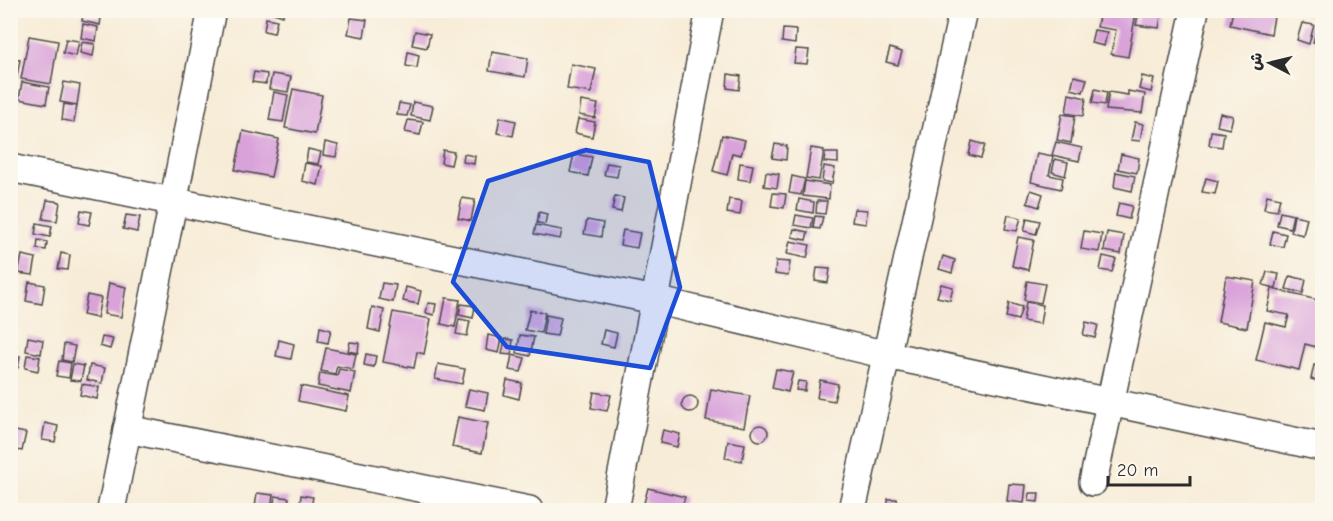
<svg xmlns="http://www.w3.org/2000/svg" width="1333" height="521" viewBox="0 0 1333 521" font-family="'Comic Neue','Playpen Sans Arabic',sans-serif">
<rect width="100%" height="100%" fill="#fbf7ec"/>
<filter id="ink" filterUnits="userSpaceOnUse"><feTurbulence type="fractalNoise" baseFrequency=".0167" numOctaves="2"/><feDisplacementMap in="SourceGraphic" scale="12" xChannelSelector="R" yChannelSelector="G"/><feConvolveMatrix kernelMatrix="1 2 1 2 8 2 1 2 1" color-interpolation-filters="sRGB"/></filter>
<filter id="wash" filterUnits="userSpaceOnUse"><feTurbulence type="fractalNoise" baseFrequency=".008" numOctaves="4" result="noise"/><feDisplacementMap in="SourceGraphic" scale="24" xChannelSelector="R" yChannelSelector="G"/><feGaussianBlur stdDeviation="1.35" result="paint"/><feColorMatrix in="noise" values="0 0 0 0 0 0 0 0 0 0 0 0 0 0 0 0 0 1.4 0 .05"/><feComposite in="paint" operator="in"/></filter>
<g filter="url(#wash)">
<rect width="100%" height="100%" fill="#f7ecd7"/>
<g id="blocks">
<g fill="#d9a3da">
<polygon points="264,10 284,10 283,16"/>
<polygon points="1100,10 1136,13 1128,57 1111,54 1116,30 1097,27"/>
<polygon points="1139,10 1162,10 1159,28 1136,25"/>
<polygon points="1233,10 1275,11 1271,34 1230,25"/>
<polygon points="1290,10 1320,10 1318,18"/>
<polygon points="83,15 101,18 100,25 82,21"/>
<polygon points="266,18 277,20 274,33 264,31"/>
<polygon points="351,18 367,20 364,37 348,34"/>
<polygon points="1302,23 1314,25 1309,44 1297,40"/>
<polygon points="83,24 98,27 96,41 81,38"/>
<polygon points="1318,25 1322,26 1322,45 1313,42"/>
<polygon points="783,29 796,30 795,44 782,42"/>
<polygon points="1094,30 1107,32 1104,46 1091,43"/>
<polygon points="415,31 430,34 427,48 412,45"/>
<polygon points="29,36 58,41 51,84 21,79"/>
<polygon points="66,39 79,41 76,56 63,53"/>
<polygon points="82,42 95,44 93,56 80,53"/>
<polygon points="890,48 902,52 898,65 886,62"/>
<polygon points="796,49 809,50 807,64 794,63"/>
<polygon points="408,52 419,55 417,68 406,66"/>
<polygon points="492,52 528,58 525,77 489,71"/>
<polygon points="10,59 20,60 16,82 10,81"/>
<polygon points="571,64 596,69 591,93 567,89"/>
<polygon points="254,72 267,74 266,84 252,82"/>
<polygon points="272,74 291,77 288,92 269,89"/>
<polygon points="728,74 741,76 739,90 727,88"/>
<polygon points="1074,76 1087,79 1083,92 1071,89"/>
<polygon points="1142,76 1154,79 1151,92 1139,89"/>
<polygon points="22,82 49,87 46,104 19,99"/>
<polygon points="64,82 80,85 77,105 60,102"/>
<polygon points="293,89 322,95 315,134 285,128"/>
<polygon points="1095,89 1107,92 1105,105 1092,103"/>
<polygon points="1128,91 1145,94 1142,113 1106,110 1109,92 1128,95"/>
<polygon points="274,92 288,95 283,122 269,120"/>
<polygon points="1069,94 1086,98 1083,116 1066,113"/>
<polygon points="581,101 598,104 595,118 579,115"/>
<polygon points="413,102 433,106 430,120 411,116"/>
<polygon points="399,103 410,105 407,116 397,115"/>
<polygon points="64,104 77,106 74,122 62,120"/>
<polygon points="1220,113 1233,116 1230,129 1217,126"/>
<polygon points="1062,114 1075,116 1071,143 1057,140"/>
<polygon points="500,117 516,121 513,136 497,133"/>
<polygon points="578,119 595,122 592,137 575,133"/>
<polygon points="408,120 423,122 420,135 405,132"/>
<polygon points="1135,122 1143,124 1140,141 1131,140"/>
<polygon points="243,131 279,139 271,177 235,170"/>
<polygon points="1211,131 1224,133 1222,147 1209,145"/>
<polygon points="722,135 745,140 741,155 732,153 727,175 713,171"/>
<polygon points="972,141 985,145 981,158 969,155"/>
<polygon points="325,142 338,145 336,157 323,155"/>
<polygon points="1056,142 1082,148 1079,161 1052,155"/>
<polygon points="775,144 787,146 786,160 772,158"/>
<polygon points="811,148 824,150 819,180 806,178"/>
<polygon points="308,149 321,152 318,164 306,162"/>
<polygon points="443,150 454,152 451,165 441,163"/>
<polygon points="825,153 838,153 838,163 824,162"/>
<polygon points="1037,153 1053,156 1049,175 1063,178 1061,189 1031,182"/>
<polygon points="464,154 475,156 474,164 463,162"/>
<polygon points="574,154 592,157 588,176 570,172"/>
<polygon points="1121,154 1139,158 1137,173 1118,169"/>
<polygon points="1055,159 1068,162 1065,176 1052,172"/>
<polygon points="305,163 322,166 318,185 302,181"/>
<polygon points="607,163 619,165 617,177 604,175"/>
<polygon points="740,163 753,165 750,181 738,179"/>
<polygon points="824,166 835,168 832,183 822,181"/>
<polygon points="766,172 779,174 777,188 764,186"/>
<polygon points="1116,172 1135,176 1132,191 1114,187"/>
<polygon points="792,176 805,179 801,195 789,193"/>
<polygon points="1206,178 1218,181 1215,194 1202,192"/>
<polygon points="805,181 830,185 829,199 803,196"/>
<polygon points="1031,190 1043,194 1039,207 1027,203"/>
<polygon points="773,193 786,194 784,208 771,206"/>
<polygon points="1267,195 1280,198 1277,211 1264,209"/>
<polygon points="615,196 624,198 621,212 612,210"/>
<polygon points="462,198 475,200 471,221 458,218"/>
<polygon points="729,199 742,201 740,215 727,213"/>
<polygon points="799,199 814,202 813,213 797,210"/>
<polygon points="47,200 60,202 57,221 43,219"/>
<polygon points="817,201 827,201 825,214 816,213"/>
<polygon points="1119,203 1132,206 1129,219 1116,216"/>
<polygon points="854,209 867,210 866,224 852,222"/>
<polygon points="81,210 92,212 89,225 79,223"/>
<polygon points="539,212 547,214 545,224 537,223"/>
<polygon points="1280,212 1293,215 1290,228 1277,225"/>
<polygon points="126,215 140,217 137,232 123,229"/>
<polygon points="796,215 813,218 811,228 794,225"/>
<polygon points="1008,215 1021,218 1017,231 1005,229"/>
<polygon points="1294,215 1307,218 1303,235 1291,232"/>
<polygon points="815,216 823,217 820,229 813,228"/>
<polygon points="1027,218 1040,221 1036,234 1024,231"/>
<polygon points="587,220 603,223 601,237 584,234"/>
<polygon points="37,223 52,226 50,237 35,234"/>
<polygon points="536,225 562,230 560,239 534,234"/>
<polygon points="794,229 808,232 806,240 792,237"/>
<polygon points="623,230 640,233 637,248 620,245"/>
<polygon points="1084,231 1102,234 1099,252 1081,249"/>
<polygon points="1273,231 1286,234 1283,247 1270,244"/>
<polygon points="1107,232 1124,235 1121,254 1104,251"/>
<polygon points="1018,237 1034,240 1028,270 1012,266"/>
<polygon points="38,240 47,242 46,250 37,249"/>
<polygon points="790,241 810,245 807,258 787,254"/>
<polygon points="10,249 18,251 15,271 10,271"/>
<polygon points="61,253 70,255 68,270 58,269"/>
<polygon points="22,255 36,258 33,275 18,273"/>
<polygon points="943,256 955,260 952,273 939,269"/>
<polygon points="1103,256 1116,259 1112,272 1100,270"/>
<polygon points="776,261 790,262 788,276 775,274"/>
<polygon points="817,268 830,269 828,283 815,281"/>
<polygon points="1267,272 1279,274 1276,288 1263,285"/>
<polygon points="1226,276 1255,281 1247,328 1218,322"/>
<polygon points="1290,276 1306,280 1303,293 1286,289"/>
<polygon points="1027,281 1045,284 1041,303 1024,300"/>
<polygon points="29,282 45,285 42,304 26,301"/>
<polygon points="109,283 126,287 121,317 104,314"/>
<polygon points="382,283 396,285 393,302 379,299"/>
<polygon points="941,284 953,287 950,300 937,297"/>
<polygon points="406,287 421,291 418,304 403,301"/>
<polygon points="1272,289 1322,301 1320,348 1305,344 1299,370 1256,360 1265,322 1286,327 1289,315 1267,311"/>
<polygon points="87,295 101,298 97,318 83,315"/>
<polygon points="446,298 460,300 455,327 441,324"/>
<polygon points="1026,302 1043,305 1040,324 1023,321"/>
<polygon points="428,303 436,304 434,315 426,313"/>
<polygon points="1009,303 1022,307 1018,320 1006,317"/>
<polygon points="461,304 475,306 473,318 459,315"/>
<polygon points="372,307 384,310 380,332 368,329"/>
<polygon points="530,310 545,313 541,333 525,330"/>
<polygon points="393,312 431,319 424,354 417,352 414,368 383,362"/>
<polygon points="546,315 561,318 557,336 543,334"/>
<polygon points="459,319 470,321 467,336 456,334"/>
<polygon points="1086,322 1098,325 1095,338 1083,335"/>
<polygon points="320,327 331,330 328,343 318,341"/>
<polygon points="604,330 617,333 614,347 601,344"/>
<polygon points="488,335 502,338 499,353 486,350"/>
<polygon points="520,335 534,337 530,356 517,353"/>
<polygon points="28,337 43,340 41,354 26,351"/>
<polygon points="102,337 113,339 110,349 100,346"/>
<polygon points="505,339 513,340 511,355 502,354"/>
<polygon points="279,340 294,344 291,359 276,356"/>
<polygon points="350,342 359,343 358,353 348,351"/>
<polygon points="64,344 75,346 72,362 62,360"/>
<polygon points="326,348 356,354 353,369 337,366 335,374 321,371"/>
<polygon points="366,354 376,356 374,367 364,365"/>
<polygon points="10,355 20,356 18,368 10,367"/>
<polygon points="27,355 40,357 38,371 25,368"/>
<polygon points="512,355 525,358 521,372 509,370"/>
<polygon points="59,361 71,363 69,378 56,376"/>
<polygon points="73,364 84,366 81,381 70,380"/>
<polygon points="438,364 465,369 462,384 435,379"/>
<polygon points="90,365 105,368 102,383 87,380"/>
<polygon points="1314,365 1322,367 1322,382 1311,379"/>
<polygon points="339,369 355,372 351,393 318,386 320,373 337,376"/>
<polygon points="776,369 793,372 788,392 772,388"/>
<polygon points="507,380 522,383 519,399 504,395"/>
<polygon points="820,380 838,384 834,401 817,398"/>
<polygon points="798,381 806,382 805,391 796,390"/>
<polygon points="82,384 99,387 97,399 80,395"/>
<polygon points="301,386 349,396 346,411 298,401"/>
<polygon points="469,389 488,393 485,410 465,406"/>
<polygon points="711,389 750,396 744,427 706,420"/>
<polygon points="594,392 611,395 607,411 591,408"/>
<circle cx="690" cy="404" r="8"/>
<polygon points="458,417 488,423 482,453 452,447"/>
<polygon points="45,423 58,426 55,442 42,440"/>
<circle cx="760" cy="433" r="8"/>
<polygon points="10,430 26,433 22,451 10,449"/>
<polygon points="663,430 680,434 677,447 660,443"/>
<polygon points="728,441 745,444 742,461 725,458"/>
<polygon points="1009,484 1026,485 1024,503 1007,501"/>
<polygon points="648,488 685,497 681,510 644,503"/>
<polygon points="257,493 273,495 271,509 255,507"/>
<polygon points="1030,493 1039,493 1038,502 1029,501"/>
<polygon points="301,495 313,497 311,507 300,505"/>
<polygon points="275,496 289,498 287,510 273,510"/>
<polygon points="888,499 897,499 898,508 888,508"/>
</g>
</g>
</g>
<g filter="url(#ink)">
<use href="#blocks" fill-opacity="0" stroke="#4a4845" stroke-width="1.5"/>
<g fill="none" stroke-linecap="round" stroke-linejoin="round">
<g stroke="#4a4845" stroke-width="30">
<g id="minor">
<polyline points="10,168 655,300 887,355 1322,447"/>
<polyline points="127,429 529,510"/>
<polyline points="1093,482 1195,10"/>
<polyline points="111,510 212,10"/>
<polyline points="615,510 710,10"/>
<polyline points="852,510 963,10"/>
</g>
</g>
<use href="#minor" stroke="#fff" stroke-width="27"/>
</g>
</g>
<path fill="#1d4ed8" fill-opacity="0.2" stroke="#1d4ed8" stroke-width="4.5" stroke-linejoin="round" d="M586,150L649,162L680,287L650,368L507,347L453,282L488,181Z"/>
<rect width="1333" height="521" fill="none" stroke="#fbf7ec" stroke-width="36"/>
<g transform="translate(1270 63) rotate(277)" stroke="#fbf7ec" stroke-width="4.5" paint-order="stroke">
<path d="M0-4.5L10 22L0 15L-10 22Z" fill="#2b2b2b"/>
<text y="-9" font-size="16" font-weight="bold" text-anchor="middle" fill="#2b2b2b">ش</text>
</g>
<path d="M1108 476v9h82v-9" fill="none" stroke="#2b2b2b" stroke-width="3"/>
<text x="1117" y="476" font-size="18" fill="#2b2b2b" stroke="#fbf7ec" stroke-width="4.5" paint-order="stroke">20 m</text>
</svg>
